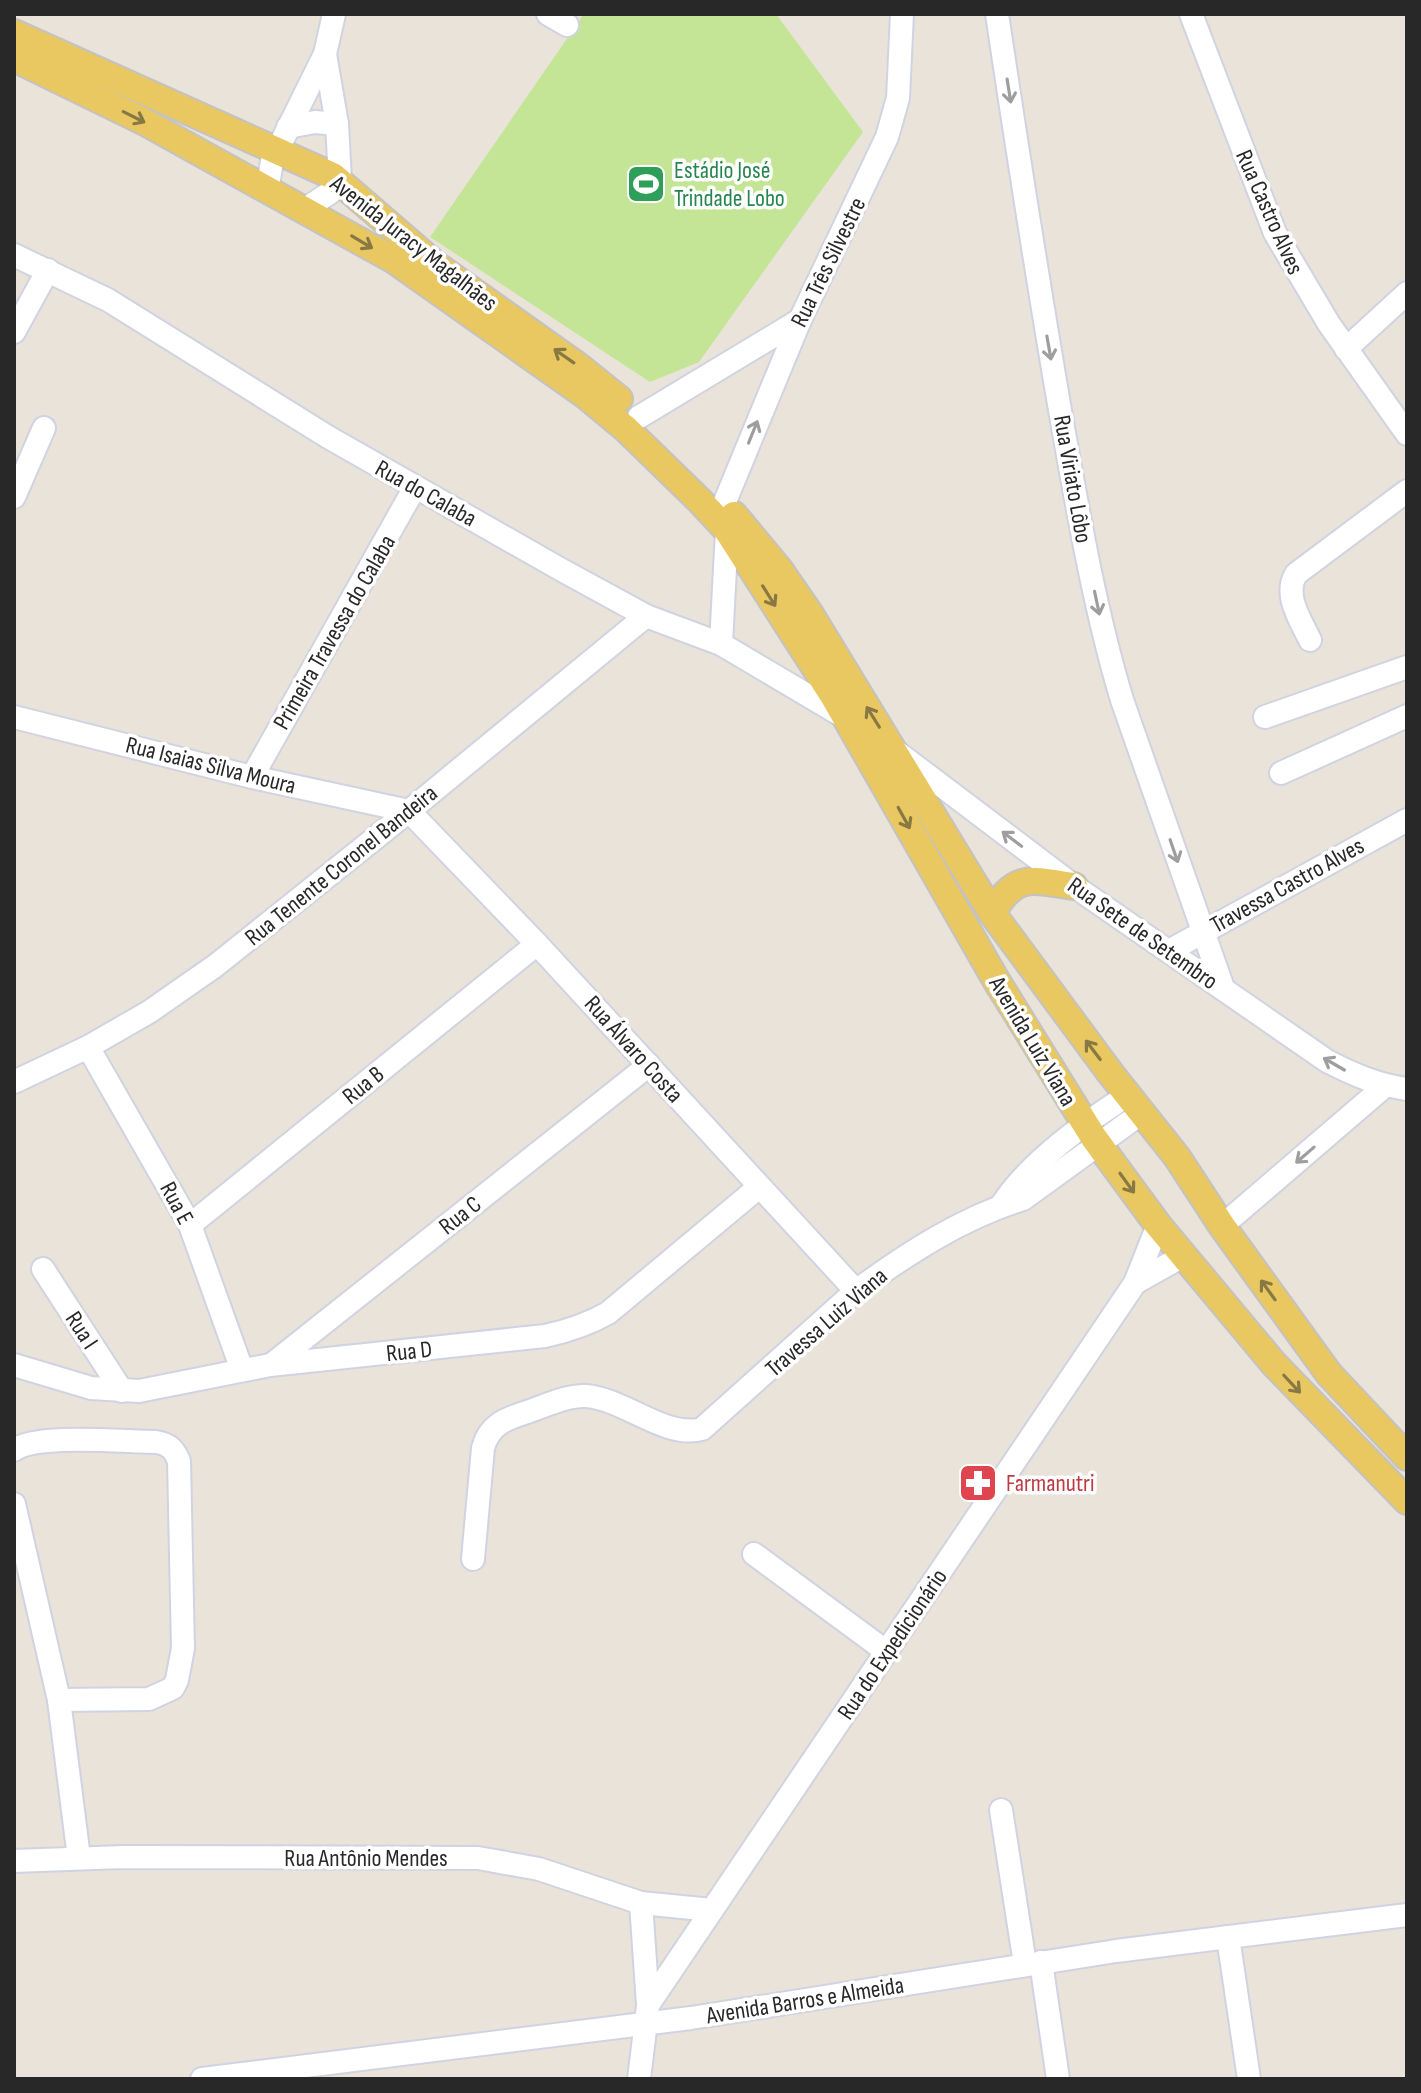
<svg xmlns="http://www.w3.org/2000/svg" width="1421" height="2093" viewBox="0 0 1421 2093" font-family="'Sofia Sans Condensed',sans-serif">
<rect width="100%" height="100%" fill="#eae3da"/>
<polygon fill="#c4e595" points="584,14 776,14 863,132 699,362 650,382 430,237"/>
<g fill="none" stroke-linecap="round" stroke-linejoin="round">
<g stroke="#d0d3e1" stroke-width="26">
<g id="minor">
<polyline points="548,14 567,25"/>
<path d="M997,14C1017,148 1038,282 1061,416C1078,511 1094,607 1122,700L1223,988"/>
<polyline points="1191,14 1275,233 1329,324 1407,434"/>
<polyline points="288,127 315,122 337,124"/>
<polyline points="267,191 272,161 325,54 334,14"/>
<polyline points="304,210 331,192 340,180 337,124 325,54"/>
<polyline points="14,255 108,300 328,437 560,569 646,616 721,644 846,718"/>
<polyline points="14,332 48,270"/>
<polyline points="1346,349 1407,293"/>
<polyline points="639,417 800,320"/>
<polyline points="14,497 44,428"/>
<polyline points="724,504 800,320 887,137 898,98 902,14"/>
<path d="M1310,640C1301,621 1283,595 1296,574L1407,491"/>
<polyline points="721,644 727,530"/>
<polyline points="14,717 252,777 409,811 537,944 856,1291"/>
<polyline points="1265,717 1407,667"/>
<path d="M897,752L1074,886L1327,1061C1354,1075 1378,1085 1407,1089"/>
<polyline points="1281,773 1407,716"/>
<polyline points="252,777 415,487"/>
<polyline points="1169,951 1407,820"/>
<polyline points="88,1047 190,1225 242,1370"/>
<polyline points="14,1082 88,1047 149,1012 215,966 409,811 646,616"/>
<path d="M1001,1206C1029,1162 1085,1123 1128,1095"/>
<polyline points="190,1225 537,944"/>
<polyline points="1222,1226 1385,1086"/>
<polyline points="43,1269 122,1391"/>
<polyline points="1135,1283 1183,1256"/>
<path d="M14,1365L91,1388L139,1391L270,1365L545,1336C568,1331 587,1325 608,1313L759,1187"/>
<polyline points="271,1365 649,1065"/>
<path d="M14,1450C36,1433 125,1442 156,1442C169,1444 174,1449 179,1461L183,1648L177,1680L173,1688L149,1699L59,1700"/>
<polyline points="14,1504 59,1700 79,1858"/>
<polyline points="754,1554 887,1652"/>
<path d="M473,1559L483,1448C489,1425 505,1419 527,1412C545,1406 567,1395 586,1396C625,1399 665,1439 702,1429L856,1291C908,1253 962,1218 1023,1199L1143,1112"/>
<polyline points="1001,1810 1025,1964"/>
<polyline points="14,1861 123,1857 478,1858 539,1869 641,1903 712,1910"/>
<polyline points="1228,1937 1249,2079"/>
<polyline points="1041,1962 1058,2079"/>
<polyline points="648,2005 1135,1283 1158,1225"/>
<polyline points="202,2079 691,2018 1116,1951 1407,1915"/>
<polyline points="639,2079 648,2005 641,1903"/>
</g>
</g>
<g stroke="#c3c3c3" stroke-width="30">
<g id="major">
<polyline points="14,33 333,176 436,265 578,366 619,399"/>
<polyline points="14,58 143,121 394,260 585,395 626,429 700,501 727,530 834,697 996,980 1094,1138 1158,1225 1274,1364 1407,1501"/>
<polyline points="734,515 779,569 810,614 992,913 1111,1074 1177,1157 1222,1226 1329,1374 1407,1457"/>
<path d="M992,913C1016,872 1031,880 1074,886"/>
</g>
</g>
<use href="#minor" stroke="#fff" stroke-width="22"/>
<use href="#major" stroke="#e9c761" stroke-width="26"/>
</g>
<defs><path id="oneway-shaft" d="M-6 0H5M1.5-3L5.5 0L1.5 3" fill="none" stroke-width="1.6" stroke-linecap="round" stroke-linejoin="round" transform="scale(2)"/></defs>
<g stroke="#9e9e9e">
<use href="#oneway-shaft" transform="translate(1009 91) rotate(81)"/>
<use href="#oneway-shaft" transform="translate(1049 348) rotate(80)"/>
<use href="#oneway-shaft" transform="translate(753 432) rotate(-68)"/>
<use href="#oneway-shaft" transform="translate(1097 603) rotate(78)"/>
<use href="#oneway-shaft" transform="translate(1012 839) rotate(-143)"/>
<use href="#oneway-shaft" transform="translate(1174 851) rotate(71)"/>
<use href="#oneway-shaft" transform="translate(1334 1064) rotate(-150)"/>
<use href="#oneway-shaft" transform="translate(1305 1155) rotate(139)"/>
</g>
<g stroke="#887844">
<use href="#oneway-shaft" transform="translate(134 117) rotate(27)"/>
<use href="#oneway-shaft" transform="translate(362 242) rotate(31)"/>
<use href="#oneway-shaft" transform="translate(564 356) rotate(-145)"/>
<use href="#oneway-shaft" transform="translate(769 596) rotate(58)"/>
<use href="#oneway-shaft" transform="translate(873 717) rotate(-122)"/>
<use href="#oneway-shaft" transform="translate(904 818) rotate(61)"/>
<use href="#oneway-shaft" transform="translate(1093 1050) rotate(-127)"/>
<use href="#oneway-shaft" transform="translate(1127 1183) rotate(54)"/>
<use href="#oneway-shaft" transform="translate(1268 1290) rotate(-126)"/>
<use href="#oneway-shaft" transform="translate(1292 1384) rotate(47)"/>
</g>
<defs>
<g id="stadium-square" transform="scale(2)"><rect x="-9" y="-9" width="18" height="18" rx="4" fill="#2e9e5b" stroke="#fff"/><path d="M0-5a6.5 5 0 1 0 0 10a6.5 5 0 1 0 0-10ZM-3.5-1.8h7v3.6h-7Z" fill="#fff"/></g>
<g id="pharmacy-square" transform="scale(2)"><rect x="-9" y="-9" width="18" height="18" rx="4" fill="#e0444e" stroke="#fff"/><path d="M-2-6h4v4h4v4h-4v4h-4v-4h-4v-4h4Z" fill="#fff"/></g>
</defs>
<g fill-rule="evenodd">
<use href="#stadium-square" x="646" y="184"/>
<use href="#pharmacy-square" x="978" y="1483"/>
</g>
<g text-anchor="middle" stroke-width="7" stroke-linejoin="round" paint-order="stroke">
<g font-size="24" fill="#27864d" stroke="#fff" text-anchor="start">
<text x="674" y="178">Estádio José<tspan x="674" dy="28">Trindade Lobo</tspan></text>
</g>
<g font-size="24" fill="#282828" stroke="#fff">
<text transform="translate(1270 212) rotate(66)" y="8">Rua Castro Alves</text>
<text transform="translate(414 243) rotate(38)" y="8">Avenida Juracy Magalhães</text>
<text transform="translate(828 262) rotate(-64)" y="8">Rua Três Silvestre</text>
<text transform="translate(1073 479) rotate(80)" y="8">Rua Viriato Lôbo</text>
<text transform="translate(426 493) rotate(29)" y="8">Rua do Calaba</text>
<text transform="translate(334 632) rotate(-60)" y="8">Primeira Travessa do Calaba</text>
<text transform="translate(211 765) rotate(14)" y="8">Rua Isaias Silva Moura</text>
<text transform="translate(341 865) rotate(-39)" y="8">Rua Tenente Coronel Bandeira</text>
<text transform="translate(1287 885) rotate(-29)" y="8">Travessa Castro Alves</text>
<text transform="translate(1143 933) rotate(35)" y="8">Rua Sete de Setembro</text>
<text transform="translate(1033 1041) rotate(59)" y="8">Avenida Luiz Viana</text>
<text transform="translate(634 1049) rotate(48)" y="8">Rua Álvaro Costa</text>
<text transform="translate(363 1085) rotate(-39)" y="8">Rua B</text>
<text transform="translate(177 1203) rotate(62)" y="8">Rua E</text>
<text transform="translate(460 1215) rotate(-38)" y="8">Rua C</text>
<text transform="translate(826 1322) rotate(-41)" y="8">Travessa Luiz Viana</text>
<text transform="translate(82 1330) rotate(57)" y="8">Rua I</text>
<text transform="translate(409 1351) rotate(-6)" y="8">Rua D</text>
<text transform="translate(892 1644) rotate(-56)" y="8">Rua do Expedicionário</text>
<text x="366" y="1866">Rua Antônio Mendes</text>
<text transform="translate(805 2000) rotate(-9)" y="8">Avenida Barros e Almeida</text>
</g>
<g font-size="24" fill="#be3a42" stroke="#fff" text-anchor="start">
<text x="1006" y="1491">Farmanutri</text>
</g>
</g>
<rect width="1421" height="2093" fill="none" stroke="#282828" stroke-width="32"/>
</svg>
